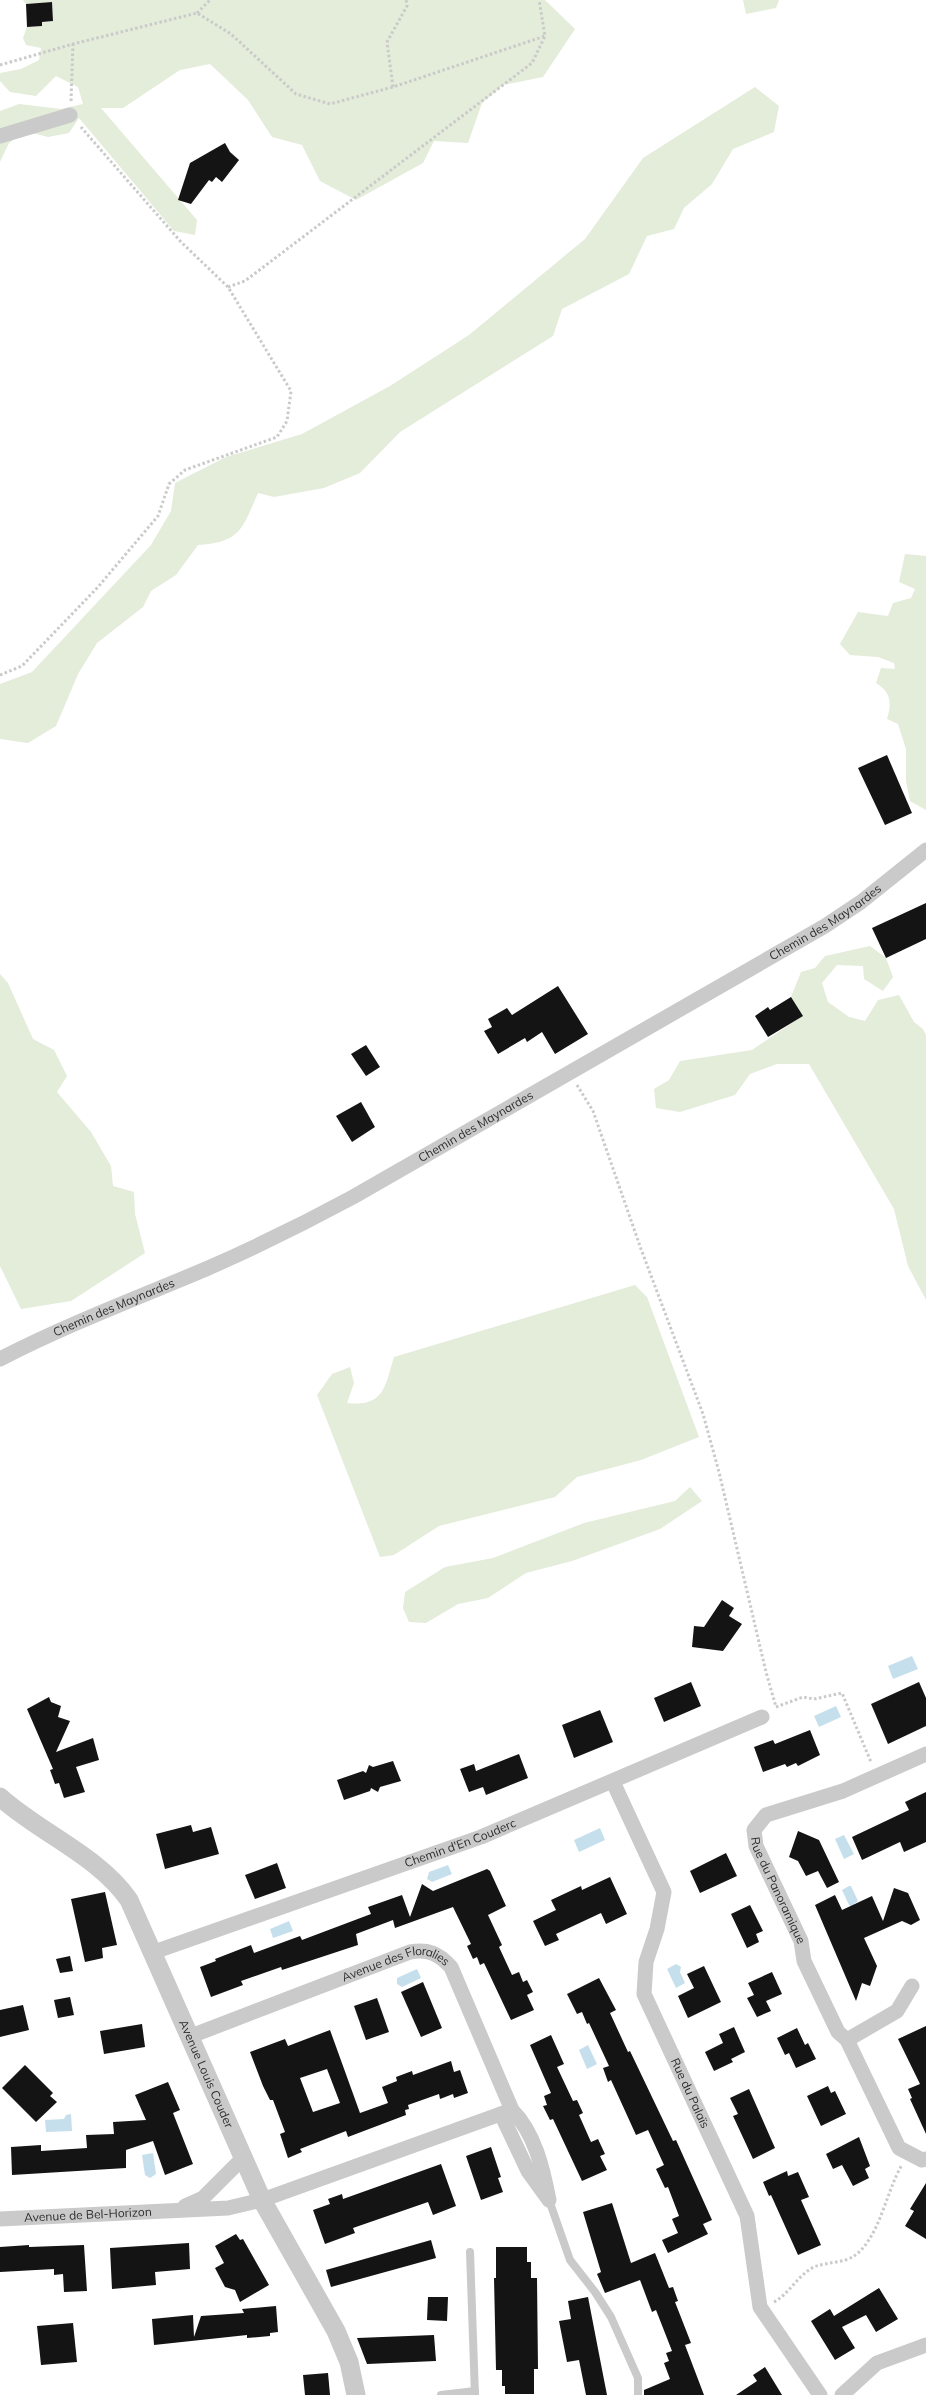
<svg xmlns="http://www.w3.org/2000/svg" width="926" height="2395" viewBox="0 0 926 2395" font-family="Mulish,sans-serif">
<rect width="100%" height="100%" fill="#fff"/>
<g fill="#e4ecda">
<polygon points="23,0 545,0 575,29 543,77 503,85 482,103 468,143 434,141 423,163 356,200 320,181 302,145 272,137 248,100 210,64 180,70 123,108 101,108 197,220 195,235 174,231 79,118 69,133 48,137 25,131 9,143 0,162 0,111 19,104 61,109 83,104 78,87 56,76 36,96 10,92 0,81 0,73 21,69 39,60 41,48 26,45 23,38 27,27 42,26 42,22 53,21 52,2 26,4"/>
<polygon points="743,0 779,0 776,8 746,14"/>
<path d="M755,87L779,106L774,132L733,149L712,184L684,208L674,229L647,236L629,274L562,309L553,336L400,432L360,473L324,488L274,497L258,493C242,529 241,542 198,545L176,575L151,591L143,607L97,643L78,674L56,726L28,743L0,739V684L32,672L151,545L171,511L175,483L226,457L302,434L390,386L469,335L585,239L643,158Z"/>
<path d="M905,554L926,556V810L910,801L906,781V749L898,724L887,719C892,703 891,692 876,683L881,668L895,669L894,663L878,657L850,655L840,644L858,612L888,616L893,603L911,598L915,589L899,582Z"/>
<polygon points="870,946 886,958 893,977 883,991 864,979 863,966 837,965 822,983 828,1002 849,1017 865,1021 878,1000 899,995 914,1022 923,1029 926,1035 926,1300 908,1266 894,1209 809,1064 777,1064 750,1074 735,1095 680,1112 656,1108 654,1089 669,1080 680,1061 752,1050 802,1016 791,997 801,972 815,968 825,956"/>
<polygon points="0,974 8,983 33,1039 54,1050 67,1076 57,1092 91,1132 111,1166 113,1186 134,1192 135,1214 145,1253 71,1301 21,1309 0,1266"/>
<path d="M635,1285L647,1297L699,1437L641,1460L577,1477L555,1497L439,1526L394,1555L380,1557L317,1395L332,1374L350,1367L354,1383L347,1403C384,1407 385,1387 394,1357Z"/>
<polygon points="690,1487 702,1501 660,1529 572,1561 526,1573 488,1598 458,1604 426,1623 409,1622 403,1608 405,1592 445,1567 493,1558 584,1523 675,1501"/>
</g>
<g fill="#c5dfed">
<polygon points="912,1656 918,1669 893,1679 888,1666"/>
<polygon points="836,1706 841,1717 819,1727 814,1716"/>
<polygon points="600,1828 605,1840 579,1852 574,1840"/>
<polygon points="844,1835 854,1854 844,1859 835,1839"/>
<polygon points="448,1865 452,1874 432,1882 427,1879 429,1872"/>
<polygon points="849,1886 851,1886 858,1901 851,1906 849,1905 842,1890"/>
<polygon points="289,1921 293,1931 273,1938 270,1929"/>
<polygon points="676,1964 681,1967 680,1972 685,1983 676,1988 667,1969"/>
<polygon points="417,1969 421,1978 402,1987 397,1984 397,1978"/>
<polygon points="588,2045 597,2064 587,2069 579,2050"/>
<polygon points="71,2114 72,2131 46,2132 45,2120 64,2119 66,2115"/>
<polygon points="153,2153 156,2174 150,2178 145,2175 142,2155"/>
</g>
<g fill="#141414" fill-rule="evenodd">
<polygon points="52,2 53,21 42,22 42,26 27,27 26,4"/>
<polygon points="225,143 230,152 239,160 222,182 216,177 212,182 209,180 191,204 178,200 190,163"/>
<polygon points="887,755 912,813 885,825 858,768"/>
<polygon points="926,903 926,939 886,958 872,928"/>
<polygon points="558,986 588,1034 555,1054 542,1032 527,1042 525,1038 498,1054 484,1031 492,1027 488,1019 507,1008 512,1015"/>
<polygon points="791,997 803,1016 768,1037 755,1016 768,1007 770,1010"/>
<polygon points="366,1045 380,1067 366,1076 351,1054"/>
<polygon points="361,1102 375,1127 352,1142 336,1116"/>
<polygon points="722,1600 734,1608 729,1616 742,1624 723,1651 692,1647 694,1626 704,1627"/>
<polygon points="691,1682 701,1706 664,1722 654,1698"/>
<polygon points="919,1682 926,1698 926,1726 888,1744 871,1704"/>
<polygon points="49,1697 51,1702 61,1706 58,1717 70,1721 56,1752 93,1738 99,1760 76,1767 85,1792 64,1798 59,1783 55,1784 50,1770 53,1769 27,1709"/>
<polygon points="600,1710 613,1742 574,1758 562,1725"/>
<polygon points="810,1730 820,1755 798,1766 796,1763 787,1767 785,1764 763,1772 754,1747 773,1740 775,1744"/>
<polygon points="519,1754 528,1778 486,1795 483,1787 469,1792 460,1769 474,1764 476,1771"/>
<polygon points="393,1761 401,1781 380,1787 378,1792 371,1788 370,1791 344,1800 337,1780 363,1771 366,1773 369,1765 373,1767"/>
<polygon points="926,1792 926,1842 904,1852 900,1842 862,1860 852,1837 909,1810 905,1802"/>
<polygon points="191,1825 193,1832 211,1827 219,1854 165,1869 156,1834"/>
<polygon points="798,1831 819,1840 839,1882 827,1888 818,1871 806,1876 798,1861 789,1857"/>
<polygon points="726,1853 737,1876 700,1893 690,1871"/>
<polygon points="277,1863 286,1888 255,1899 245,1875"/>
<polygon points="487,1869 490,1871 506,1906 488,1915 502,1945 499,1947 512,1975 519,1972 523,1982 527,1980 533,1992 527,1995 534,2010 511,2020 484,1963 480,1965 477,1957 473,1959 467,1946 471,1944 453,1907 395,1928 393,1920 356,1934 358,1945 282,1970 281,1967 241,1981 243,1985 211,1997 200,1967 216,1961 215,1959 251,1945 254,1953 300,1936 302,1940 371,1914 368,1907 402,1895 410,1917 422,1884 433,1891"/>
<polygon points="610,1877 627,1914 606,1924 601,1913 556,1934 559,1940 545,1946 533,1921 556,1910 551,1900 581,1886 582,1890"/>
<polygon points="894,1888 908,1893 920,1920 911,1925 902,1921 864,1938 877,1966 870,1986 862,1983 856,2001 815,1905 835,1895 842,1910 872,1896 883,1921"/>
<polygon points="105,1892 117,1945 102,1948 103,1958 85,1962 71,1899"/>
<polygon points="750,1905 763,1931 756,1934 759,1942 747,1948 731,1914"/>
<polygon points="70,1956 73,1971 60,1973 56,1959"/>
<polygon points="704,1966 721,2002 688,2018 678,1996 694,1988 687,1974"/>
<polygon points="772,1972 782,1994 766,2001 771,2011 757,2017 747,1998 754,1995 748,1983"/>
<polygon points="599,1978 616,2010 610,2013 628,2052 630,2051 673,2141 676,2140 712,2220 703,2224 708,2234 668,2253 662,2240 678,2233 672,2219 679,2216 668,2187 665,2188 656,2169 664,2165 648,2130 636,2135 611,2080 608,2082 603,2068 609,2066 589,2023 587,2024 582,2012 577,2014 567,1994"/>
<polygon points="423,1982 442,2028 421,2037 401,1992"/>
<polygon points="70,1997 74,2015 58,2018 54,2000"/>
<polygon points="377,1998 389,2032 366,2040 354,2006"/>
<polygon points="23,2005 29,2030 0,2037 0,2010"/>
<polygon points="142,2024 145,2047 104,2054 100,2031"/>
<polygon points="926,2026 926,2134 910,2099 912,2098 908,2089 920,2084 898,2039"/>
<polygon points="734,2027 745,2052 731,2059 733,2062 714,2071 705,2052 723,2043 719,2034"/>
<polygon points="797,2028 805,2045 808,2043 816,2059 796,2068 789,2053 785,2055 777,2038"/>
<path d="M330,2030L360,2113L388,2103L382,2087L397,2081L396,2077L412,2071L413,2075L451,2061L454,2072L460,2070L468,2093L454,2098L453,2094L440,2099L439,2094L408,2105L409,2109L405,2110L406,2115L348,2137L346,2131L300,2149L302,2152L288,2158L280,2134L285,2132L273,2100H270L263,2086L250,2052L285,2039L288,2046ZM327,2069L340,2103L313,2112L300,2078Z"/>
<polygon points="551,2035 564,2064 557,2067 573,2101 577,2100 583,2113 579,2115 591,2142 598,2139 605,2154 600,2156 607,2170 582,2181 553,2119 550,2120 543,2106 547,2105 544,2096 551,2093 530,2045"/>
<polygon points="25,2065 53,2093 50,2096 57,2102 36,2122 2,2088"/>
<polygon points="168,2082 180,2110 173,2113 193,2164 165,2175 153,2141 126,2150 126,2168 12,2175 11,2147 41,2145 41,2151 87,2148 86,2135 114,2134 113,2122 146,2120 135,2095"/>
<polygon points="828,2086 831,2093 835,2091 846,2114 821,2126 807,2096"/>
<polygon points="749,2089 775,2148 753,2159 733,2116 738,2114 730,2098"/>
<polygon points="859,2137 870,2166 865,2169 869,2178 853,2186 842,2165 833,2169 826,2154"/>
<polygon points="491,2147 501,2177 498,2178 503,2192 481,2200 466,2156"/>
<polygon points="441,2164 456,2206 433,2215 428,2202 353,2228 355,2233 325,2244 313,2210 330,2204 328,2199 342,2194 343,2199"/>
<polygon points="787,2171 788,2176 798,2172 809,2197 801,2200 821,2245 798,2255 771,2195 769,2196 763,2182"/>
<polygon points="926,2183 926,2239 905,2226 914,2211 910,2209"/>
<polygon points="612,2203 631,2263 655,2253 669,2288 673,2287 678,2301 675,2302 691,2343 685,2345 704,2395 644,2395 644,2390 670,2379 664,2363 669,2361 666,2353 672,2351 656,2310 652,2312 640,2280 605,2293 597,2274 601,2272 583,2212"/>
<polygon points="236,2234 240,2240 243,2239 269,2285 240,2302 235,2290 225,2287 215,2268 224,2263 215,2246"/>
<polygon points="431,2240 436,2258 331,2287 326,2270"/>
<polygon points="189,2243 190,2269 155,2272 156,2285 112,2289 110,2248"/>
<polygon points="29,2245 29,2247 84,2245 87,2291 64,2292 63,2274 54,2275 54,2269 0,2272 0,2247"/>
<polygon points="496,2247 527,2247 527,2262 531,2262 531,2278 537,2278 538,2369 534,2369 534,2394 505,2394 505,2386 502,2386 502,2370 496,2370 494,2278 496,2278"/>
<polygon points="879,2288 898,2319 876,2332 866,2315 842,2327 855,2348 835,2360 811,2321 830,2309 834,2316"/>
<polygon points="428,2297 448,2297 447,2321 427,2320"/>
<polygon points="588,2297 599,2354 607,2395 586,2395 579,2360 567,2362 559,2321 571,2319 568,2301"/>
<polygon points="276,2306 278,2332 270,2333 270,2336 247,2338 247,2335 154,2345 152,2319 193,2315 194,2337 201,2316 244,2313 242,2309"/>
<polygon points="73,2323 77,2362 41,2365 37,2326"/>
<polygon points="434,2335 436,2361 367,2364 357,2338"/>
<polygon points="765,2367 782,2395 736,2395 757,2381 753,2375"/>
<polygon points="328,2373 330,2395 305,2395 303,2375"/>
</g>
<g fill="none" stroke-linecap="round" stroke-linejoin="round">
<g stroke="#cacaca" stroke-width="3" stroke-dasharray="2.5 2.5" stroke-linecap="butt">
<polyline points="197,13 210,0"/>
<polyline points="0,65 73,44 197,13 231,34 296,94 330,104 393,87 545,36"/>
<polyline points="393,87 387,42 407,6 406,0"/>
<polyline points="71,101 73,44"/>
<polyline points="228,287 245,281 532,63 545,36 539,0"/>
<polyline points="0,675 22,666 98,587 158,516 169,484 185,470 277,437 287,421 291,391 228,287 181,242 80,126"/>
<polyline points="577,1085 593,1111 641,1249 703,1414 719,1472 766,1672 776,1707"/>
<polyline points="776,1707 803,1697 814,1699 842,1693 871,1762"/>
<path d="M774,2302C789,2294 798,2275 814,2267C826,2262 844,2263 854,2256C880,2238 886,2191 902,2165"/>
</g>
<g stroke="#cacaca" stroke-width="8">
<polyline points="549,2200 570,2260 595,2292 611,2317 638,2378 638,2395"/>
<polyline points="470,2252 475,2395"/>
<polyline points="441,2395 475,2391"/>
</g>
<g stroke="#cacaca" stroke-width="15">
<polyline points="0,136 70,115"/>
<path id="s1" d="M0,1359C66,1325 137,1298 206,1269C256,1247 305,1223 353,1197L825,926L861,902L926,850"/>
<path id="s2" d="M926,1754L843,1791L766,1815L754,1830L756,1846L801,1941L804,1961L838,2032L847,2040L899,2148L922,2160L926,2159"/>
<path id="s3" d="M613,1782L664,1892L657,1929L646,1962L644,1994L747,2216L760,2307L820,2395"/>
<path id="s4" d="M154,1952L481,1837L762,1717"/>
<path id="s5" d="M191,2036L410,1952C428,1949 438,1953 451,1967L512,2110C535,2133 543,2169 549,2200L528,2171L501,2114"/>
<polyline points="847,2040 897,2011 912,1986"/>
<polyline points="185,2206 203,2198 243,2158"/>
<path id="s6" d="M0,2219L228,2208L262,2200L509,2111"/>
<polyline points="842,2395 877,2363 926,2345"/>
</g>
<path stroke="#cacaca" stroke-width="19" id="s7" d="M0,1797C40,1833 99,1856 129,1900L262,2200L336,2331L349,2362L356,2395"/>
</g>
<g text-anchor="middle" stroke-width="5" stroke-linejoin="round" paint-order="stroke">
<g font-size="12" fill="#2d2d2d" stroke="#fff">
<text dy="4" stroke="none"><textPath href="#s1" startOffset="935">Chemin des Maynardes</textPath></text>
<text dy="4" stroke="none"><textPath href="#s1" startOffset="530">Chemin des Maynardes</textPath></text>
<text dy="4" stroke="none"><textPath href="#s1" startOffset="125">Chemin des Maynardes</textPath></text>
<text dy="4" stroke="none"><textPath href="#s4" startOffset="325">Chemin d'En Couderc</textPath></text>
<text dy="4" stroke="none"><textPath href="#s2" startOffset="256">Rue du Panoramique</textPath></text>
<text dy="4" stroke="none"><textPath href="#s5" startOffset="219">Avenue des Floralies</textPath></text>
<text dy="4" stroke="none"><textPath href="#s7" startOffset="356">Avenue Louis Couder</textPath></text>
<text dy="4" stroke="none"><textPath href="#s3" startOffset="335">Rue du Palaïs</textPath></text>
<text dy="4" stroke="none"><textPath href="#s6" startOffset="88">Avenue de Bel-Horizon</textPath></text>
</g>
</g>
</svg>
